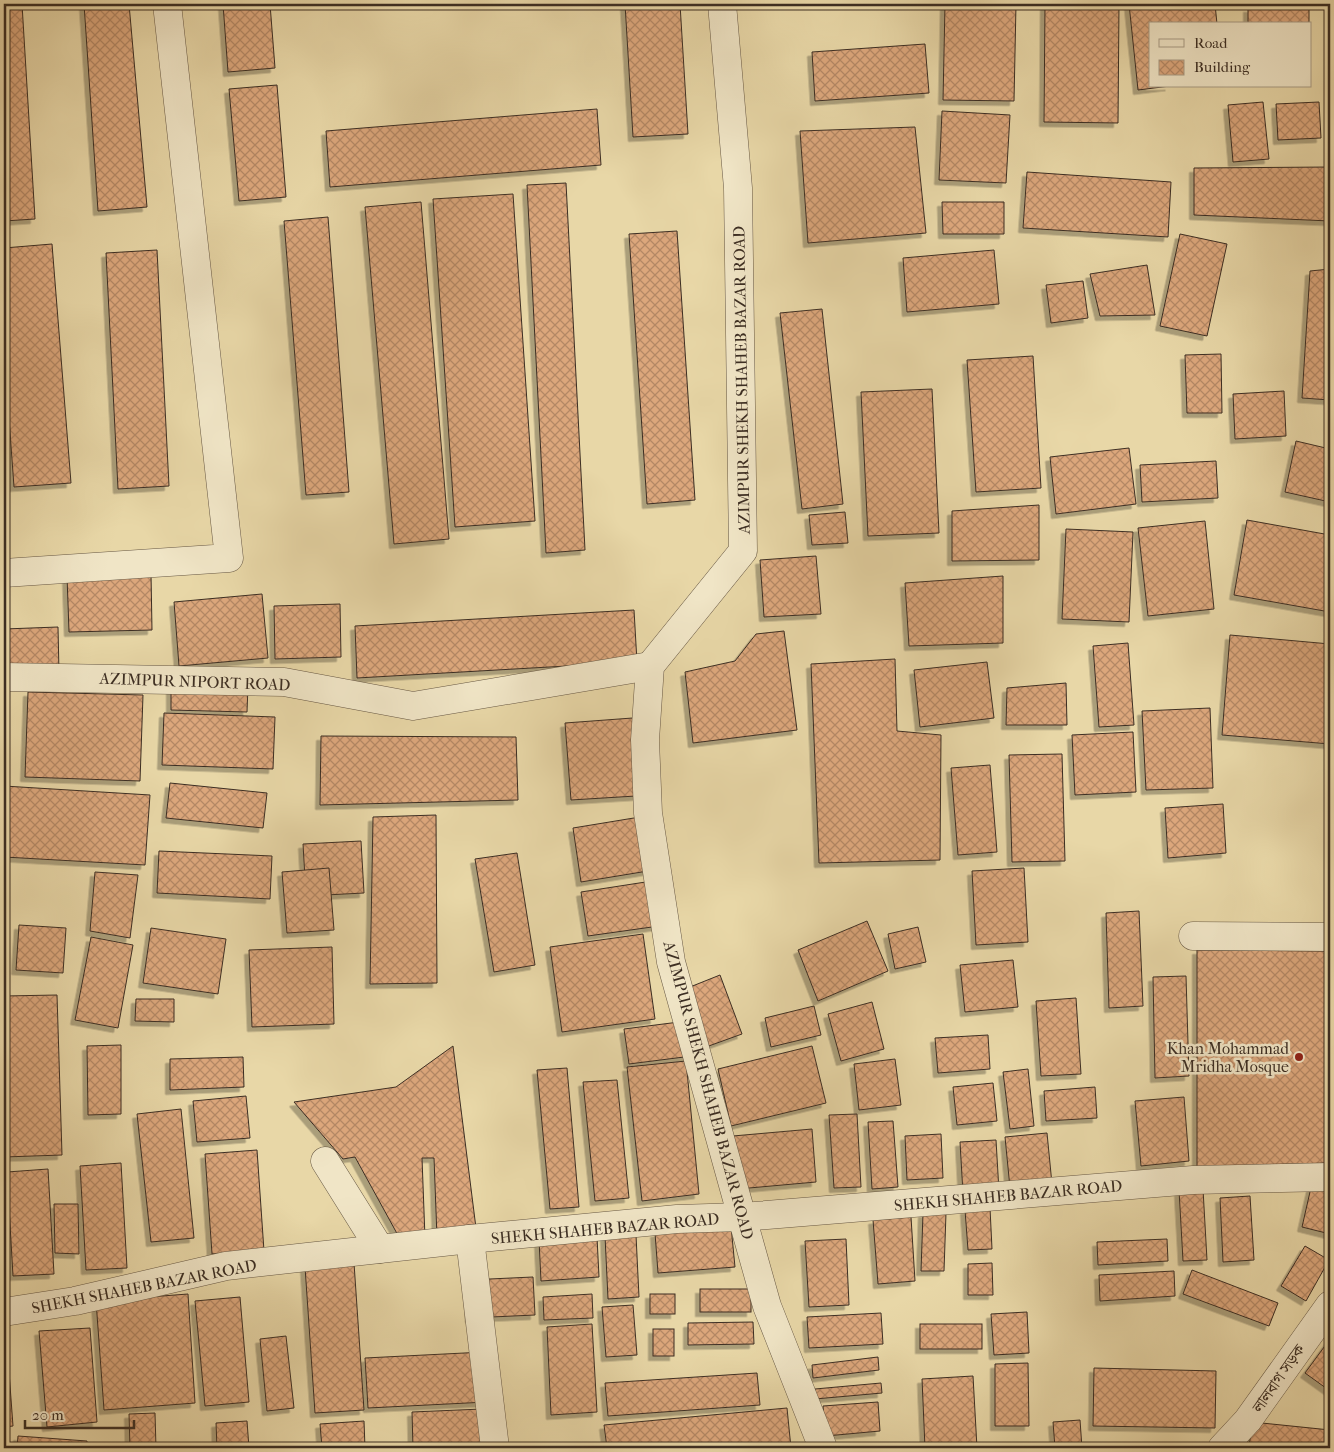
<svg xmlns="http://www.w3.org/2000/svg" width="1334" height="1452" viewBox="0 0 1334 1452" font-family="'IM FELL French Canon','Noto Serif Bengali',serif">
<defs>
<pattern id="building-cross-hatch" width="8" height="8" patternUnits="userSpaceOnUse" patternTransform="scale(1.25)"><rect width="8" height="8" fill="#dca77c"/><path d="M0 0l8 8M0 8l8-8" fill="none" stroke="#b48865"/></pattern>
<filter id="shadow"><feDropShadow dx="-4.5" dy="4.5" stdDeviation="0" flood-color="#0004"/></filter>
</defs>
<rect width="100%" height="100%" fill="#e8d7a7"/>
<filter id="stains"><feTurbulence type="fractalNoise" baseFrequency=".004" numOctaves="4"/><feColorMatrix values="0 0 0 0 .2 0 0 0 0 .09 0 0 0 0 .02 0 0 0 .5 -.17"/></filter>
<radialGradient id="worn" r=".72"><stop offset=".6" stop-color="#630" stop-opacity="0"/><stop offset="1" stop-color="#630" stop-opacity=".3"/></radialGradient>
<g fill="url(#building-cross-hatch)" stroke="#3c2e23" filter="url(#shadow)">
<polygon points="4,4 22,4 35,219 4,221"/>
<polygon points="84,4 129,4 147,207 98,211"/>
<polygon points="223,4 270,4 275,68 228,72"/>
<polygon points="625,4 680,4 688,134 633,137"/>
<polygon points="945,4 1016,4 1014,101 943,100"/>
<polygon points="1045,4 1119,4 1118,123 1044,122"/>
<polygon points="1129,4 1215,4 1217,24 1150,24 1150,86 1170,86 1138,90"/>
<rect x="1248" y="8" width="61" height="16"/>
<polygon points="925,44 929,93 815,101 812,52"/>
<polygon points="277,85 286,197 239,201 229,89"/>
<polygon points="1263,102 1269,159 1233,162 1228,105"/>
<polygon points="1319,102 1321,138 1278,140 1276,104"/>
<polygon points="597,109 601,165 330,187 326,131"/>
<polygon points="942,111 1010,115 1006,183 939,180"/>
<polygon points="915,127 926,233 808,243 800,131"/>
<polygon points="1330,167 1330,221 1194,215 1194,168"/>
<polygon points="1027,172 1171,182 1168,237 1023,228"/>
<polygon points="566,183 585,550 546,553 527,185"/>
<polygon points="513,194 535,521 455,527 433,199"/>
<polygon points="421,202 449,539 394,544 365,207"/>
<polygon points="942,202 1004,202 1004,234 943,234"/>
<polygon points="328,217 349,492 306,495 284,221"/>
<polygon points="677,231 695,500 647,504 629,234"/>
<polygon points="1180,234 1227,244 1207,336 1160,326"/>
<polygon points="52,244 71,483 14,487 4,350 4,248"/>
<polygon points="157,250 169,486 118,489 106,253"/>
<polygon points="994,250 999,304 907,312 903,258"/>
<polygon points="1147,265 1155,315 1100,316 1090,274"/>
<polygon points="1330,269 1330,400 1302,398 1310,271"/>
<polygon points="1083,281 1088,318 1051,323 1046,285"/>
<polygon points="822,309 843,504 802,509 780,313"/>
<polygon points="1221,354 1222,413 1187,413 1185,355"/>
<polygon points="1033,356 1041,488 976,492 967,360"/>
<polygon points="932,389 939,533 868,536 861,392"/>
<polygon points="1284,391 1286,436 1235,439 1233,394"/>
<polygon points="1296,441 1330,449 1330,502 1285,492"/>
<polygon points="1129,448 1136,504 1056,514 1050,457"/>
<polygon points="1216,461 1218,498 1142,502 1140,465"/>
<polygon points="1039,505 1039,560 952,561 952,511"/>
<polygon points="845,512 848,543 812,545 809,515"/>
<polygon points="1247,520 1330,535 1330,612 1234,595"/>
<polygon points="1205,521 1214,609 1148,616 1138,528"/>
<polygon points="1066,529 1133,532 1129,622 1062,619"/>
<polygon points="816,556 821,614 764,617 760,560"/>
<polygon points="151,574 152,630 69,632 67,576"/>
<polygon points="1003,576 1003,643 909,646 905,583"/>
<polygon points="262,594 268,658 179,666 174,602"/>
<polygon points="340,604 341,657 275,659 274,606"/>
<polygon points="634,610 637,662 357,678 355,626"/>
<polygon points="58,627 59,673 4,672 4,629"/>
<polygon points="784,631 797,730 693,743 685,672 735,661 756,634"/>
<polygon points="1230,635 1330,644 1330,744 1222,735"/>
<polygon points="1128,643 1134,725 1099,727 1093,646"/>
<polygon points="895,659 897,731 941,735 940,860 819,863 811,664"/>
<polygon points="987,662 994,718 920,727 914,670"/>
<polygon points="1066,683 1067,725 1006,725 1007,688"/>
<polygon points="248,686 247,712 171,710 171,687"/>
<polygon points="28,692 143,695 140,781 25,777"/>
<polygon points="1210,708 1213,788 1146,790 1142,711"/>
<polygon points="164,713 275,717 273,769 162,765"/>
<polygon points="646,717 652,795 571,800 565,723"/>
<polygon points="1133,732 1136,792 1075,795 1072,735"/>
<polygon points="321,736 516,737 518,800 320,805"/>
<polygon points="1062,754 1065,861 1012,862 1009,755"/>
<polygon points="990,765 997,852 958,855 951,768"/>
<polygon points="170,783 267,793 263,828 166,818"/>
<polygon points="4,786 150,795 145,865 4,857"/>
<polygon points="1223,804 1226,853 1168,858 1165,808"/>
<polygon points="436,815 437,983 370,984 373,817"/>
<polygon points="646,816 654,870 581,882 573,828"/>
<polygon points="361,841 364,893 306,896 303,844"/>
<polygon points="159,851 272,856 270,899 157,893"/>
<polygon points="517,853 535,965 494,972 475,859"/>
<polygon points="329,868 334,930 287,933 282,872"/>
<polygon points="1024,868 1028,942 976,945 972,871"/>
<polygon points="95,872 138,875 130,938 90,931"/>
<polygon points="652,881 659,926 588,936 581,892"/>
<polygon points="1139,911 1143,1006 1109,1008 1106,913"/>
<polygon points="867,921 888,971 818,1001 798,950"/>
<polygon points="19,925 66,928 63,973 16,970"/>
<polygon points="918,927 926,962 895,969 888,934"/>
<polygon points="151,928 226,939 218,994 143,983"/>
<polygon points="643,934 655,1019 562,1032 550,947"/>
<polygon points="91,937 133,945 118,1028 75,1020"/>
<polygon points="332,947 334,1024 252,1027 249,950"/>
<polygon points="1197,950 1330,951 1330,1163 1197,1167"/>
<polygon points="1013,960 1018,1007 965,1012 960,965"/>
<polygon points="720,975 742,1034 706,1047 685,989"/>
<polygon points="1186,976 1189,1076 1155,1078 1153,977"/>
<polygon points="57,995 62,1155 4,1157 4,996"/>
<polygon points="1076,998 1081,1074 1041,1076 1036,1001"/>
<polygon points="136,999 174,999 174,1022 135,1021"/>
<polygon points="872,1002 884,1049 841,1061 828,1014"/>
<polygon points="814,1006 821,1035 771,1047 765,1018"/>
<polygon points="687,1021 692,1056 629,1064 624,1029"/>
<polygon points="988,1035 990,1069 938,1073 935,1038"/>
<polygon points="121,1045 121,1114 88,1115 87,1046"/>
<polygon points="453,1046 477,1236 437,1238 434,1158 422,1158 425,1238 400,1239 355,1157 343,1159 294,1102 396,1087"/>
<polygon points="812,1046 826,1103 731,1126 718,1069"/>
<polygon points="243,1057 244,1087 170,1090 170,1059"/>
<polygon points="895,1059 901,1105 859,1110 854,1064"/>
<polygon points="686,1061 699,1194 642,1201 627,1067"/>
<polygon points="567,1068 579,1207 550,1209 537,1070"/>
<polygon points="1028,1069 1034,1126 1010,1129 1003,1072"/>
<polygon points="617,1080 629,1198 595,1201 583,1082"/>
<polygon points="993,1083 997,1121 957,1125 953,1087"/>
<polygon points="1095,1087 1097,1118 1046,1121 1044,1091"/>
<polygon points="246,1096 250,1138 197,1142 193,1101"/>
<polygon points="1184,1097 1189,1161 1141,1166 1135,1101"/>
<polygon points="181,1109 194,1238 151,1242 137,1114"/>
<polygon points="857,1114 861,1187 834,1188 829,1115"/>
<polygon points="893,1121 898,1187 872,1189 868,1122"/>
<polygon points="812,1129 816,1182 738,1189 733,1136"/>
<polygon points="1047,1133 1052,1184 1010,1188 1005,1137"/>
<polygon points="941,1134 943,1178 907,1180 905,1136"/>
<polygon points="996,1140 999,1191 963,1194 960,1142"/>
<polygon points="257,1150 264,1251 212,1254 205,1154"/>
<polygon points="121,1163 127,1268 86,1270 80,1166"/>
<polygon points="48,1169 54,1274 13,1276 7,1172"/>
<polygon points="1312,1183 1330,1188 1330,1234 1302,1227"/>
<polygon points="1203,1189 1207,1260 1183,1261 1179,1190"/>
<polygon points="1250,1196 1254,1260 1223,1262 1220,1198"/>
<polygon points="54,1204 78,1204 79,1254 55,1253"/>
<polygon points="990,1208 992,1249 968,1250 965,1210"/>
<polygon points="923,1213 946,1213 944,1271 921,1271"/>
<polygon points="911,1217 915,1281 878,1284 873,1220"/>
<polygon points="731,1226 735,1267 658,1273 655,1233"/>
<polygon points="636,1235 639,1297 608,1299 605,1236"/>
<polygon points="597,1237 599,1277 541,1281 539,1240"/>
<polygon points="846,1239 849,1305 809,1307 805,1241"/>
<polygon points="1167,1239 1168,1261 1098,1265 1097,1242"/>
<polygon points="1305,1246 1329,1260 1306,1301 1281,1286"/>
<polygon points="354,1263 364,1410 315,1413 305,1267"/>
<polygon points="992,1263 993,1295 968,1295 968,1264"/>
<polygon points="1192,1270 1278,1303 1269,1326 1183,1294"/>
<polygon points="1174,1271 1175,1296 1100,1301 1099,1275"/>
<polygon points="533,1277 535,1315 470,1318 468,1280"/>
<rect x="700" y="1289" width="51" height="23"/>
<polygon points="188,1294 195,1403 104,1410 96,1301"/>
<polygon points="592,1294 593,1318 544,1320 543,1297"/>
<rect x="650" y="1294" width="25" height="20"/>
<polygon points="240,1297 249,1402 205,1406 195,1301"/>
<polygon points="633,1305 637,1355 606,1357 602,1307"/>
<polygon points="1027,1312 1029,1353 994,1355 991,1314"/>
<polygon points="881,1313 883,1344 809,1348 807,1317"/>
<polygon points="753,1322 754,1344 688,1345 688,1323"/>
<polygon points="592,1324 597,1412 551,1415 547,1327"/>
<rect x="920" y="1324" width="62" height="25"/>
<polygon points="90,1328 97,1422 47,1427 39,1331"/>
<rect x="653" y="1329" width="21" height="27"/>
<polygon points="6,1331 13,1426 4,1427 4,1332"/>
<polygon points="286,1336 294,1408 267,1411 260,1339"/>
<polygon points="1330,1339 1330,1391 1305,1373"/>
<polygon points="484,1352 487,1402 368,1408 365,1358"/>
<polygon points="878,1357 879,1370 813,1378 812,1365"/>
<polygon points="1028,1363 1029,1426 995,1426 995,1364"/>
<polygon points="1094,1368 1216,1371 1215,1428 1093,1426"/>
<polygon points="757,1373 760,1405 608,1416 605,1383"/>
<polygon points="973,1376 977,1448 925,1448 922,1379"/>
<polygon points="881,1383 882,1393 815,1399 815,1389"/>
<polygon points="878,1402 880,1431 826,1436 823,1406"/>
<polygon points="787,1408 791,1448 607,1448 604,1425"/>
<polygon points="482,1409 484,1448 413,1448 412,1412"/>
<polygon points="155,1413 156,1448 130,1448 129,1414"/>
<polygon points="1080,1420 1082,1448 1055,1448 1053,1422"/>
<polygon points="247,1421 249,1448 217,1448 216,1423"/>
<polygon points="364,1421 365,1448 322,1448 320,1424"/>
<polygon points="1252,1422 1330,1430 1330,1448 1249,1448"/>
<polygon points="18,1436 87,1441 87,1448 17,1448"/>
<polygon points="579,1444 580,1448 551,1448"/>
</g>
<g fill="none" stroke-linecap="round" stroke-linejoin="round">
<g stroke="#675844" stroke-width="29">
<g id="minor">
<polyline points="722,4 738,188 743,551 650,666 645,740 648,813 671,962 742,1217 767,1306 823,1448"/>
<polyline points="4,573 229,558 167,4"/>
<polyline points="4,677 284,682 413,706 650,666"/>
<polyline points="1193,936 1330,937"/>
<polyline points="325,1161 380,1249"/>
<polyline points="470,1239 495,1448"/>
<polyline points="4,1312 75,1301 226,1266 470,1239 677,1219 742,1217 1193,1180 1330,1177"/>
<polyline points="1222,1448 1248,1420 1330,1305"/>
</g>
</g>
<use href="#minor" stroke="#f0e5c6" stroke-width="28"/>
</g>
<circle fill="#8f2418" stroke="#f0e5c6" stroke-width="2" cx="1299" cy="1057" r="5"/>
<g text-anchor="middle" stroke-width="5" stroke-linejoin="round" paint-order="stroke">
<g font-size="16" fill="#3c2e23" stroke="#f0e5c6">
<text transform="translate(741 380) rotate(-91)" y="6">AZIMPUR SHEKH SHAHEB BAZAR ROAD</text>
<text transform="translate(195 681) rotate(2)" y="6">AZIMPUR NIPORT ROAD</text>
<text transform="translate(709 1090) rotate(75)" y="6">AZIMPUR SHEKH SHAHEB BAZAR ROAD</text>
<text transform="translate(1008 1195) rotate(-5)" y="6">SHEKH SHAHEB BAZAR ROAD</text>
<text transform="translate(605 1228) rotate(-5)" y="6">SHEKH SHAHEB BAZAR ROAD</text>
<text transform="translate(144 1286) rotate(-11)" y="6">SHEKH SHAHEB BAZAR ROAD</text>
<text transform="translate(1278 1378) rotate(-55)" y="6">লালবাগ সড়ক</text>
</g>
<g font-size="16" fill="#3c2e23" stroke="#f0e5c6" text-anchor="end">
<text x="1289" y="1054">Khan Mohammad<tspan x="1289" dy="18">Mridha Mosque</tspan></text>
</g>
</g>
<rect width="1334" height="1452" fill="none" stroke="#e8d7a7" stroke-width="20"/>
<rect x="5" y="5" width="1324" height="1442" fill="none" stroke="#3c2e23" stroke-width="2.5"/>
<rect x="10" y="10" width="1314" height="1432" fill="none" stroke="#3c2e23"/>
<rect x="1149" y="22" width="162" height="65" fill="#f0e5c6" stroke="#a89c85"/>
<rect x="1159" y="39" width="25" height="8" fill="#f0e5c6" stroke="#a89c85"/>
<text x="1194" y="48" font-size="15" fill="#3c2e23">Road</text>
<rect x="1159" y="60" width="25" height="15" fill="url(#building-cross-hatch)" stroke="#a89c85"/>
<text x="1194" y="72" font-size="15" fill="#3c2e23">Building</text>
<path d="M25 1420v8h109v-8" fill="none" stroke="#3c2e23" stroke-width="2.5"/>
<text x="32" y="1420" font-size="15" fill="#3c2e23" stroke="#f0e5c6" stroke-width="4" paint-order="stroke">20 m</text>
<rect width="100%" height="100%" filter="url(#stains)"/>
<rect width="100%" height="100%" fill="url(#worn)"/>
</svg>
